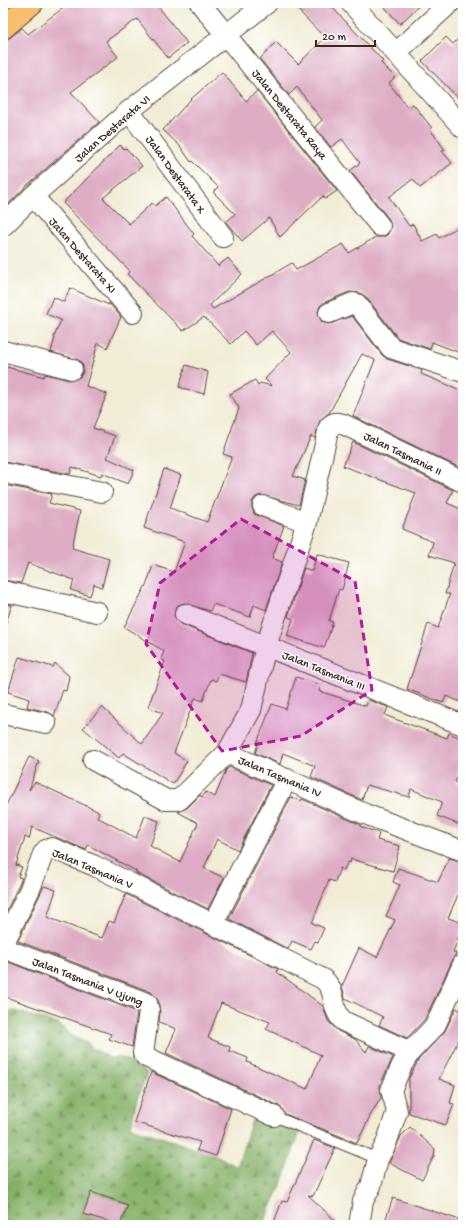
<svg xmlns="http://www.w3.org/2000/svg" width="466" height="1228" viewBox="0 0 466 1228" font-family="'Gochi Hand',sans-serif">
<defs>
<pattern id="forest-firs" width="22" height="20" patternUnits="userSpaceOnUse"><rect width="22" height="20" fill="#86b168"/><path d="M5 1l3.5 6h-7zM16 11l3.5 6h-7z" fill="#6f9055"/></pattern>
</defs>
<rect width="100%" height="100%" fill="#fff"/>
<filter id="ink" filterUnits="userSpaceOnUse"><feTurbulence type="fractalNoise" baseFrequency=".025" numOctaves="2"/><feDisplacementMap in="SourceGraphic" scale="8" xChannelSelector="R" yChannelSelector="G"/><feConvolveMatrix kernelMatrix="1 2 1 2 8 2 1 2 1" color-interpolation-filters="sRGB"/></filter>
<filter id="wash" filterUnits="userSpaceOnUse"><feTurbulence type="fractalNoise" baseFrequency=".012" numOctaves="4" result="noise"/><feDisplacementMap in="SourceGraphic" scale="16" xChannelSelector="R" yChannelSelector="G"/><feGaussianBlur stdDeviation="0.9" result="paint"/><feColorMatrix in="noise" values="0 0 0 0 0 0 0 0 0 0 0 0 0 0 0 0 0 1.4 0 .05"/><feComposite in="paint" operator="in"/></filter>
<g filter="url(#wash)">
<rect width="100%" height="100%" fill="#f2ecd6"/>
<polygon fill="url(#forest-firs)" stroke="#606e43" points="16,1011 58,1024 75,1038 87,1043 94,1049 110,1058 123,1058 147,1073 137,1099 131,1127 218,1156 237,1167 255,1111 300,1131 283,1181 263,1225 3,1225 3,1012"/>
<g id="blocks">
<g fill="#deadc5" fill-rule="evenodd">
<polygon points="70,3 159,3 157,5 187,43 168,58 137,19 106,41 118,57 71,92 99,122 25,187 3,210 3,41 11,37 22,28 28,34"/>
<polygon points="291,3 328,3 383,61 381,63 395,77 389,83 408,108 413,104 432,128 430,129 445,150 442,151 452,163 420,188 413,179 389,197 409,226 413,224 422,241 437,234 439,238 463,224 463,354 432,342 430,349 398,338 366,297 360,293 349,292 325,302 320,306 318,312 322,322 328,324 352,316 382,355 387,359 422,370 421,374 463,391 463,467 462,469 353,416 375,360 362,354 329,413 320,420 315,438 311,436 293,476 305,480 299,505 261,495 256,497 252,502 252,508 254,514 284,526 272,558 282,562 266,610 254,605 250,617 213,604 210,611 184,603 178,605 175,609 174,616 180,624 252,653 246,682 219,674 216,681 211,679 203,701 195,698 174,753 187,761 173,784 123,753 119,758 83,728 102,707 142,744 163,713 148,707 165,661 161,659 164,651 124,627 147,583 153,565 174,572 185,542 144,528 164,469 181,475 170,508 207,522 232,457 223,454 239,408 230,394 255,380 258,385 260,383 272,386 265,379 291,352 272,331 256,345 244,331 231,344 204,317 183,331 127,274 130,271 63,203 120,145 124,149 126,148 142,166 103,198 129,224 152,203 155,206 166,197 194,234 192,236 218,266 228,258 242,274 210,305 213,309 292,263 296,270 343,244 349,253 376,237 382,237 387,235 391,228 389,219 350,171 360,163 342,139 331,147 315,127 322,120 297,87 289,95 260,59 276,42 298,64 325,38"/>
<polygon points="381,3 422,3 400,24"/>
<polygon points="463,34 463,103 422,61 446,37 453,44"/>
<polygon points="222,72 246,101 257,91 337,191 325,199 323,196 280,237 269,218 242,241 226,222 235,214 213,192 218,187 192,161 191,162 180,146 163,130 191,99"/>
<polygon points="70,288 109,305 109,303 121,317 107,348 98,343 86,386 107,394 93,428 115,436 107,458 134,470 128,484 102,473 101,476 72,467 70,474 3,462 3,366 44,377 45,374 69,380 80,377 83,372 83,366 80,361 51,352 55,338 54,337 61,320 46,314 53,297 64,302"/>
<polygon points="186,365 208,372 204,394 179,387"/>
<polygon points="353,442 453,490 447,503 463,510 463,703 446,696 443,703 407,689 428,624 438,628 450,594 445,594 454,563 429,555 433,542 402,529 416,493 343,466"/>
<polygon points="3,485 52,494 49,503 80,511 72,548 109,559 102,587 94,584 90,596 71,590 74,580 28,563 21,583 3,580"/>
<polygon points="317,554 349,563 342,590 339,589 329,621 333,622 324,648 287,636 293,619 288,617 304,568 312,571"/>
<polygon points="3,603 12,605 5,626 3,626"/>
<polygon points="19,657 53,667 55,663 69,676 66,691 63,690 54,716 48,712 27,707 29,699 8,692"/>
<polygon points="296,677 321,685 319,691 366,706 368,700 388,707 385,715 392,718 447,738 449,733 463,739 463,761 455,782 463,785 463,826 437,816 442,802 411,789 409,797 367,785 362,800 311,777 315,766 283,753 280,764 255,753 258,744 257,743 272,704 286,709"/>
<polygon points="29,757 39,761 29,790 35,782 76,801 99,812 97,817 136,838 145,816 159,821 150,846 180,862 198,823 178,812 187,808 200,795 202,797 206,792 215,797 226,770 229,767 271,785 238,850 217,839 204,868 224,878 208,909 136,873 136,871 88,845 86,850 32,827 29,839 25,837 16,865 22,867 18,877 22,878 5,914 3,913 3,812"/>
<polygon points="291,797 301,801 302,799 361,825 361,827 379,833 377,840 400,846 393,871 351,859 350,863 348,862 344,870 340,868 335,882 329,880 312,923 324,928 318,942 315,941 311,949 292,941 288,949 229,919"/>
<polygon points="449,858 463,862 463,883 448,918 463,923 463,925 453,952 456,953 454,957 425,1019 407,1038 379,1025 383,1017 345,998 342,986 359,948 377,957 395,920 386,916 400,885 393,882 398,868 438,882"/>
<path d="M44,886L56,890L47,917L102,938L109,921L114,923L126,894L278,969L277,972L323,1006L328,1021L338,1031L355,1039L366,1052L369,1046L393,1057L380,1085L381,1098L371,1114L357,1143L285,1114L279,1106L166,1053L176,1029L159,1022L160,1012L158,1000L151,992L18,941ZM221,1003L270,1022L266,1029L321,1055L307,1089L247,1062L248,1058L229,1051L230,1047L208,1038Z"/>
<polygon points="3,960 137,1012 132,1047 109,1039 111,1034 3,996"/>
<polygon points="456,1008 463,1012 463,1031 439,1079 455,1085 450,1103 454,1104 446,1125 409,1113 409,1078 419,1059 445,1031"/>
<polygon points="151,1072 231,1109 216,1156 197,1150 200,1142 134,1122"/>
<polygon points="410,1127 435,1149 434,1156 422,1180 389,1163 401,1136"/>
<polygon points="314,1140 335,1148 313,1196 308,1195 340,1225 273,1225 282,1201 287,1202"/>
<polygon points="91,1192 128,1205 120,1225 83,1214"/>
<polygon points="393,1198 463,1221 463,1225 398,1225 385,1221"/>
</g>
</g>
</g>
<g filter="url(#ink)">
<use href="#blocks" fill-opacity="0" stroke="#56473a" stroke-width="1"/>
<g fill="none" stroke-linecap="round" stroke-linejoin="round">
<g stroke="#56473a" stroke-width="12">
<polyline id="lane" points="274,1116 378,1159"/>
</g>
<g stroke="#56473a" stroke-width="22">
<g id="street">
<polyline points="200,3 380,226"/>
<polyline points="351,3 463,128"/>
<polyline points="397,52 450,3"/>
<polyline points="129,111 223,237"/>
<polyline points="33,196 133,313"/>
<polyline points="3,226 33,196 129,111 267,3"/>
<polyline points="329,313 353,303 357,304 391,348 463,372"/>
<polyline points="3,351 72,369"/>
<polyline points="3,473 102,492"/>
<path d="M307,522L329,427C333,422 337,422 343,424L463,482"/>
<polyline points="3,591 97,612"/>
<polyline points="185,614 463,725"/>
<polyline points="3,714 46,723"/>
<polyline points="227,753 251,710 266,646 307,522 263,506"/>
<polyline points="93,760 166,800 179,800 227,753 365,814 463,851"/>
<path d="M213,924L323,979C339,993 329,1006 343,1021L410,1052"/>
<polyline points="3,945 30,889 43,854 46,850 52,848 95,866 213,924 287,779"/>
<polyline points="3,948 147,1003 149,1011 143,1053 146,1057 274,1116"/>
<polyline points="359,1225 363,1201 371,1186 378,1159 386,1144 397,1111 391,1090 402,1065 410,1052 435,1026 463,964"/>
</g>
</g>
<g stroke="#56473a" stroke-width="24">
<polyline id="primary" points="3,28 32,3"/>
</g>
<use href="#lane" stroke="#fff" stroke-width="10"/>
<use href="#street" stroke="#fff" stroke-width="20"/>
<use href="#primary" stroke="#fbbe6e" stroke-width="22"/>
</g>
</g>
<path fill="#b5179e" fill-opacity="0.2" stroke="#b5179e" stroke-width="3" stroke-dasharray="8 5" stroke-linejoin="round" d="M241,519L355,581L372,690L301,736L222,751L146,644L160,583Z"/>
<g text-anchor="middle" stroke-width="3" stroke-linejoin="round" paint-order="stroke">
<g font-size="12" fill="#3b2a1e" stroke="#fff">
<text transform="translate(290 114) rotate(51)" y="4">Jalan Destarata Raya</text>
<text transform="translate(112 128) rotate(-41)" y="4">Jalan Destarata VI</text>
<text transform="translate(176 174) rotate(54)" y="4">Jalan Destarata X</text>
<text transform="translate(83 255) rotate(49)" y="4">Jalan Destarata XI</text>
<text transform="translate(403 453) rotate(26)" y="4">Jalan Tasmania II</text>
<text transform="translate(324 670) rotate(22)" y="4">Jalan Tasmania III</text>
<text transform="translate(280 776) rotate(23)" y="4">Jalan Tasmania IV</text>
<text transform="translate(93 868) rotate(23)" y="4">Jalan Tasmania V</text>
<text transform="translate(88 981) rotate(21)" y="4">Jalan Tasmania V Ujung</text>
</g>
</g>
<rect width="466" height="1228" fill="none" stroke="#fff" stroke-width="16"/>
<path d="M316 40v6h59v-6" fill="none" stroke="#3b2a1e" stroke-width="2"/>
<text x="322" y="40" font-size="12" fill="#3b2a1e" stroke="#ffffff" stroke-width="3" paint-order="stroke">20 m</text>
</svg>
